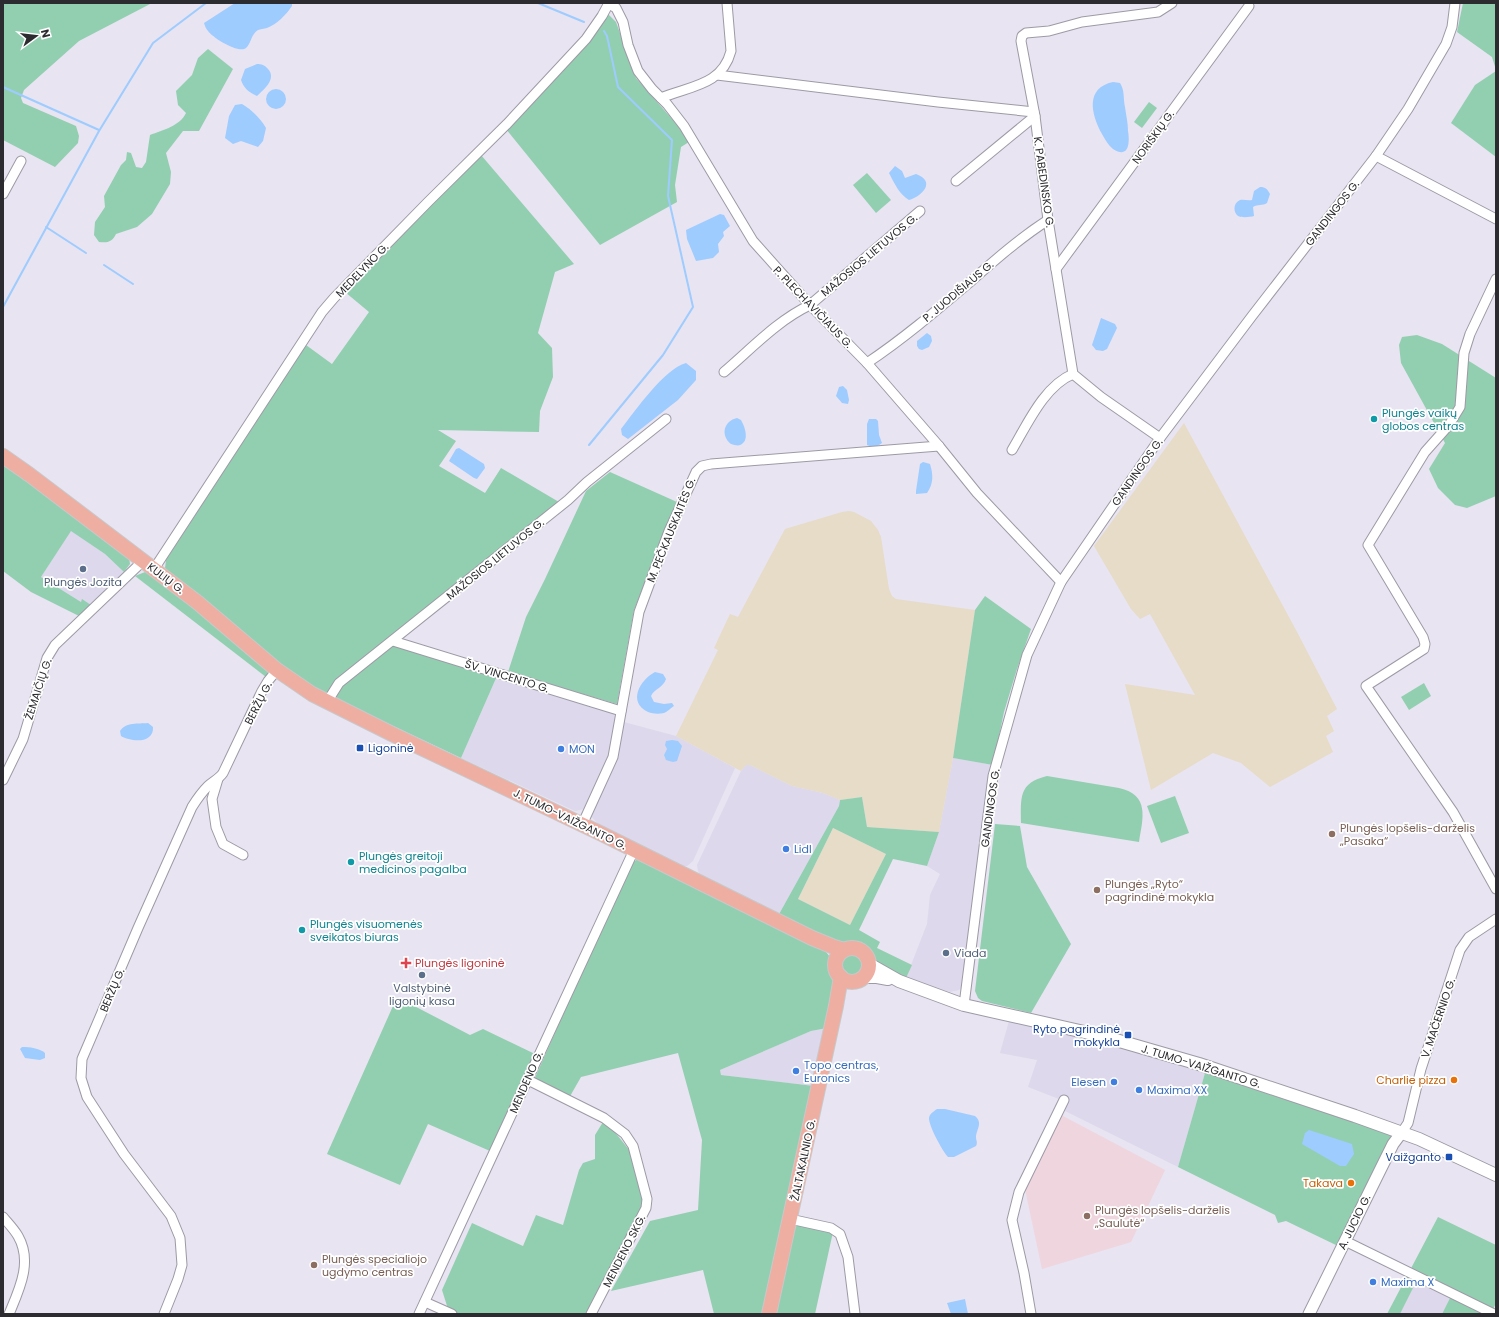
<svg xmlns="http://www.w3.org/2000/svg" width="1499" height="1317" viewBox="0 0 1499 1317" font-family="Poppins,sans-serif">
<rect width="100%" height="100%" fill="#e8e4f1"/>
<g fill="#ddd8eb">
<polygon points="71,530 105,554 126,574 91,605 83,600 81,602 41,577"/>
<polygon points="497,676 611,710 614,714 616,720 609,757 584,809 575,811 461,758"/>
<polygon points="624,722 676,736 735,768 693,861 687,866 681,866 600,826 592,817 593,811 617,760"/>
<polygon points="953,758 993,765 962,986 959,990 950,992 906,978 927,924 930,895 940,874 927,866 939,832"/>
<polygon points="746,765 750,765 792,786 823,793 840,800 839,806 778,916 700,875 698,871 697,865 741,771"/>
<polygon points="1009,1021 1111,1045 1205,1073 1178,1167 1057,1107 1059,1099 1028,1087 1037,1060 1000,1053"/>
<polygon points="827,1028 814,1086 721,1075 720,1070 811,1031"/>
<polygon points="1416,1279 1451,1296 1442,1314 1400,1314"/>
</g>
<g fill="#e6dcc7">
<polygon points="1184,423 1296,630 1337,709 1327,716 1334,731 1326,736 1333,752 1270,787 1241,763 1213,753 1151,790 1125,684 1195,695 1150,614 1140,619 1131,609 1094,546"/>
<polygon points="849,511 854,512 871,521 878,530 881,537 889,589 892,596 896,599 975,610 953,758 939,832 867,827 862,797 840,800 823,793 792,786 750,765 746,765 741,771 676,736 718,650 714,648 730,614 738,617 785,529 842,512"/>
<polygon points="833,828 886,854 850,925 798,899"/>
</g>
<polygon fill="#efd5dd" points="1061,1115 1165,1170 1131,1242 1042,1269 1025,1189"/>
<g fill="#92cfb1" fill-rule="evenodd">
<polygon points="3,3 152,3 79,41 24,90 21,98 23,103 76,126 79,136 78,143 55,167 3,140"/>
<polygon points="1463,3 1496,3 1496,70 1492,57 1457,32"/>
<polygon points="607,13 616,22 636,78 680,128 689,142 681,147 675,185 677,202 600,245 506,129"/>
<path d="M208,49L233,69L199,131H183L166,153L171,172L170,184L152,214L137,227L116,234C112,242 108,243 99,242L94,235L95,222L105,207L104,196L121,165L126,160L127,152L131,153L136,167L142,168L146,162L150,135C163,130 180,126 186,113L178,105L176,91L192,75L198,58Z"/>
<polygon points="1496,71 1496,157 1451,123 1475,85"/>
<polygon points="1149,102 1157,108 1142,128 1134,122"/>
<polygon points="481,155 574,264 555,272 538,333 552,348 553,377 540,411 539,432 438,430 456,441 439,466 485,493 501,468 559,502 386,642 497,676 461,758 321,692 284,668 167,572 165,568 166,560 306,345 332,364 369,312 345,292"/>
<polygon points="867,173 891,200 876,213 853,185"/>
<polygon points="1417,335 1442,344 1496,378 1496,496 1467,508 1455,505 1438,488 1429,469 1445,443 1401,363 1399,345 1402,337"/>
<polygon points="3,461 129,557 130,564 124,572 105,554 71,531 41,577 81,602 82,599 91,605 79,616 31,592 3,571"/>
<polygon points="610,472 677,502 634,610 617,704 508,672 526,617 545,579 586,491"/>
<polygon points="145,572 149,573 167,585 265,668 268,672 266,677 135,576"/>
<polygon points="985,596 1031,629 1017,669 1004,712 993,765 953,758 975,610"/>
<polygon points="1424,683 1431,696 1409,710 1401,697"/>
<path d="M1047,776L1119,788C1150,795 1143,818 1139,842L1021,823C1021,798 1018,783 1047,776Z"/>
<polygon points="1175,796 1189,833 1161,843 1147,806"/>
<path d="M862,797L867,827L939,832L927,866L893,859L859,930L880,942L877,948L912,965L906,978L872,960L867,950L863,947L856,945L843,946L778,916L839,806L840,800ZM833,828L886,854L850,925L798,899Z"/>
<polygon points="995,824 1020,826 1027,867 1071,944 1031,1013 982,1001 978,998 975,991"/>
<path d="M638,859L812,941C819,946 828,952 831,959C834,965 833,971 836,977L827,1028L811,1031L720,1070L721,1075L814,1086L764,1314H714L703,1270L611,1291L650,1221L698,1210L702,1140L678,1053L581,1077L569,1098L534,1080L630,864Z"/>
<circle cx="852" cy="965" r="10"/>
<polygon points="397,997 470,1035 483,1029 535,1054 490,1151 428,1124 400,1185 327,1154"/>
<polygon points="1205,1073 1392,1135 1338,1246 1286,1221 1278,1223 1275,1215 1178,1167"/>
<polygon points="603,1122 610,1126 630,1151 645,1203 586,1314 459,1314 448,1309 442,1290 472,1223 523,1246 536,1215 563,1225 579,1170 583,1163 595,1159 595,1135"/>
<polygon points="1438,1217 1496,1245 1496,1303 1491,1314 1442,1314 1451,1296 1417,1280 1400,1314 1387,1314"/>
<polygon points="795,1225 833,1232 815,1314 775,1314"/>
</g>
<g fill="#9eccfe">
<path d="M235,3H292V6C286,15 277,24 267,28C264,29 260,29 258,30C251,34 251,44 246,48C239,54 213,38 208,31C206,29 205,26 204,23Z"/>
<path d="M257,64C261,64 265,65 268,69C277,79 264,89 257,96C248,92 244,88 241,80L245,69Z"/>
<path d="M1113,82L1120,83C1125,91 1123,98 1125,107C1126,115 1128,123 1128,131C1130,143 1129,159 1113,149C1108,145 1105,139 1102,134C1091,114 1085,88 1113,82Z"/>
<circle cx="276" cy="99" r="10"/>
<path d="M242,104C252,110 260,118 266,128L263,141L258,147L241,141L233,144L225,138L229,116L235,105Z"/>
<path d="M895,166L902,171L905,178L916,174C936,181 923,196 909,200C900,195 894,183 889,173Z"/>
<path d="M1260,187C1266,187 1267,189 1270,194L1267,203C1262,206 1258,204 1253,207L1254,216C1250,217 1242,218 1238,216C1233,212 1233,203 1240,200C1244,199 1248,201 1252,200L1254,191Z"/>
<polygon points="720,214 724,215 730,226 723,232 724,236 718,244 719,252 713,258 696,261 687,239 686,230"/>
<polygon points="1101,318 1115,324 1117,328 1107,349 1103,351 1096,350 1092,345"/>
<polygon points="927,333 931,336 932,341 929,347 922,350 919,349 917,346 917,341"/>
<path d="M686,363L696,371V380L678,400L628,439L622,435L621,429C636,410 664,369 686,363Z"/>
<polygon points="843,386 847,390 849,400 848,404 842,403 836,396 839,387"/>
<path d="M737,418L741,420C745,427 750,441 740,445C738,446 734,445 731,444C720,435 724,421 737,418Z"/>
<path d="M869,419H876L878,421L879,435L882,443C877,447 873,448 867,445V424Z"/>
<polygon points="459,448 484,464 485,468 477,479 474,478 449,461 456,449"/>
<path d="M923,462L930,464C933,474 934,483 927,493L916,494V491L920,464Z"/>
<path d="M655,672L663,674L666,679C663,688 655,688 651,696L654,702L664,704L672,703L674,706C671,708 667,712 664,713C659,714 653,714 648,712C627,702 640,680 655,672Z"/>
<path d="M148,723L153,727C154,744 131,742 121,736L120,731C126,722 138,724 148,723Z"/>
<polygon points="672,740 678,741 682,746 677,761 673,762 666,760 664,755 667,749 665,745 666,741"/>
<path d="M22,1047C30,1047 39,1048 45,1053V1058L40,1060L25,1058L20,1049Z"/>
<path d="M937,1109H945L975,1116C983,1123 977,1128 976,1137C976,1141 978,1142 976,1146L954,1157H948C942,1150 930,1128 929,1119C929,1114 933,1112 937,1109Z"/>
<polygon points="1309,1130 1352,1144 1354,1154 1346,1166 1340,1166 1302,1144 1305,1133"/>
<polygon points="965,1299 968,1314 951,1314 947,1303"/>
</g>
<g fill="none" stroke-linecap="round" stroke-linejoin="round">
<g stroke="#9eccfe" stroke-width="2">
<polyline points="538,3 584,22"/>
<polyline points="3,87 99,130"/>
<polyline points="46,227 86,253"/>
<polyline points="104,265 133,284"/>
<polyline points="3,307 99,131 153,43 206,3"/>
<polyline points="589,445 663,355 693,307 668,196 672,140 618,87 607,36 604,31"/>
</g>
<g stroke="#9d9aa5" stroke-width="11">
<g id="minor">
<polyline points="609,4 616,8 623,22 628,45 638,71 652,89 667,104 684,126 753,241 810,305 867,363 939,446 977,493 1061,582"/>
<polyline points="717,75 938,102 1034,112"/>
<path d="M661,98C689,86 722,86 731,51L727,3"/>
<polyline points="1376,156 1496,219"/>
<polyline points="956,181 1035,116"/>
<polyline points="3,194 21,161"/>
<polyline points="1056,269 1249,6"/>
<polyline points="1496,279 1470,334 1464,353 1460,407 1449,425 1425,452 1368,545 1423,637 1425,644 1424,649 1366,686 1453,812 1496,889"/>
<path d="M867,363C903,339 937,310 970,282C995,260 1020,238 1048,220"/>
<path d="M724,372C751,349 778,320 810,305L920,211"/>
<polyline points="1160,438 1101,397 1073,374 1048,220 1035,116 1021,41 1022,36 1026,33 1049,31 1082,22 1158,12 1172,3"/>
<path d="M1012,450C1027,425 1044,386 1073,374"/>
<polyline points="154,569 322,312 334,298 428,202 507,124 586,39 602,16 609,3"/>
<polyline points="393,641 621,711"/>
<polyline points="327,702 339,683 568,500 587,482 666,419"/>
<polyline points="218,779 212,799 216,827 223,844 243,855"/>
<polyline points="3,780 23,739 47,658 55,645 143,561"/>
<polyline points="582,825 613,757 639,612 669,531 696,472 702,466 711,464 939,446"/>
<polyline points="964,1005 993,776 1027,655 1061,582 1160,438 1252,316 1376,156 1408,109 1446,44 1452,27 1455,3"/>
<polyline points="528,1080 604,1118 625,1134 633,1146 647,1199 646,1208 591,1314"/>
<polyline points="1402,1132 1408,1123 1421,1069 1460,950 1469,937 1496,919"/>
<path d="M3,1217C8,1223 14,1229 18,1236C33,1262 19,1290 9,1314"/>
<polyline points="790,1219 831,1228 840,1234 848,1257 855,1314"/>
<polyline points="1345,1241 1494,1314"/>
<polyline points="425,1302 452,1314"/>
<path d="M164,1314L178,1279L182,1265L180,1238L171,1216L124,1154L87,1097L81,1078L82,1059L138,928L192,807C197,799 202,792 208,786C213,781 219,779 223,773L262,691L268,681L277,670"/>
<polyline points="419,1314 634,850"/>
<polyline points="1031,1314 1024,1273 1012,1220 1019,1192 1064,1100"/>
</g>
</g>
<g stroke="#9d9aa5" stroke-width="13">
<polyline id="tertiary" points="1309,1314 1393,1144 1402,1132"/>
</g>
<g stroke="#9d9aa5" stroke-width="14">
<g id="secondary">
<polyline points="869,964 899,981 964,1005 1102,1036 1199,1064 1355,1116 1419,1139 1496,1175"/>
<polyline points="864,977 877,977 888,979"/>
</g>
</g>
<g stroke="#c8c8c9" stroke-width="16">
<g id="primary">
<polyline points="3,456 30,475 197,602 277,670 312,694 392,734 602,834 812,938 834,947 844,950"/>
<circle cx="852" cy="965" r="17"/>
<polyline points="769,1314 836,1006 841,977"/>
</g>
</g>
<use href="#minor" stroke="#fff" stroke-width="9"/>
<use href="#tertiary" stroke="#fff" stroke-width="11"/>
<use href="#secondary" stroke="#fff" stroke-width="12"/>
<use href="#primary" stroke="#eeaea2" stroke-width="14"/>
</g>
<g fill="#0f9aa8" stroke="#fff" stroke-width="1.5">
<circle cx="1374" cy="419" r="4"/>
<circle cx="351" cy="862" r="4"/>
<circle cx="302" cy="930" r="4"/>
</g>
<g fill="#5c6f8a" stroke="#fff" stroke-width="1.5">
<circle cx="83" cy="569" r="4"/>
<circle cx="946" cy="953" r="4"/>
<circle cx="422" cy="975" r="4"/>
</g>
<g fill="#1a4fb4" stroke="#fff" stroke-width="1.5">
<rect x="356" y="744" width="8" height="8" rx="2"/>
<rect x="1124" y="1031" width="8" height="8" rx="2"/>
<rect x="1445" y="1153" width="8" height="8" rx="2"/>
</g>
<g fill="#3f7fe0" stroke="#fff" stroke-width="1.5">
<circle cx="561" cy="749" r="4"/>
<circle cx="786" cy="849" r="4"/>
<circle cx="796" cy="1071" r="4"/>
<circle cx="1114" cy="1082" r="4"/>
<circle cx="1139" cy="1090" r="4"/>
<circle cx="1373" cy="1282" r="4"/>
</g>
<g fill="#8d6e63" stroke="#fff" stroke-width="1.5">
<circle cx="1332" cy="834" r="4"/>
<circle cx="1097" cy="890" r="4"/>
<circle cx="1087" cy="1216" r="4"/>
<circle cx="314" cy="1265" r="4"/>
</g>
<path fill="#e0444e" stroke="#fff" stroke-width="1.5" d="M404 957h4v4h4v4h-4v4h-4v-4h-4v-4h4z"/>
<g fill="#e8710a" stroke="#fff" stroke-width="1.5">
<circle cx="1454" cy="1080" r="4"/>
<circle cx="1351" cy="1183" r="4"/>
</g>
<g text-anchor="middle" stroke-width="3.5" stroke-linejoin="round" paint-order="stroke">
<g font-size="11" fill="#2c2b2f" stroke="#fff">
<text transform="translate(1153 137) rotate(-54)" y="4">NORIŠKIŲ G.</text>
<text transform="translate(1044 182) rotate(82)" y="4">K. PABEDINSKO G.</text>
<text transform="translate(1332 213) rotate(-52)" y="4">GANDINGOS G.</text>
<text transform="translate(869 255) rotate(-40)" y="4">MAŽOSIOS LIETUVOS G.</text>
<text transform="translate(362 270) rotate(-46)" y="4">MEDELYNO G.</text>
<text transform="translate(958 291) rotate(-40)" y="4">P. JUODIŠIAUS G.</text>
<text transform="translate(813 307) rotate(46)" y="4">P. PLECHAVIČIAUS G.</text>
<text transform="translate(1137 472) rotate(-55)" y="4">GANDINGOS G.</text>
<text transform="translate(671 530) rotate(-68)" y="4">M. PEČKAUSKAITĖS G.</text>
<text transform="translate(495 559) rotate(-39)" y="4">MAŽOSIOS LIETUVOS G.</text>
<text transform="translate(166 578) rotate(37)" y="4">KULIŲ G.</text>
<text transform="translate(507 676) rotate(17)" y="4">ŠV. VINCENTO G.</text>
<text transform="translate(38 689) rotate(-72)" y="4">ŽEMAIČIŲ G.</text>
<text transform="translate(258 703) rotate(-63)" y="4">BERŽŲ G.</text>
<text transform="translate(990 808) rotate(-82)" y="4">GANDINGOS G.</text>
<text transform="translate(570 819) rotate(26)" y="4">J. TUMO-VAIŽGANTO G.</text>
<text transform="translate(112 990) rotate(-67)" y="4">BERŽŲ G.</text>
<text transform="translate(1438 1018) rotate(-71)" y="4">V. MAČERNIO G.</text>
<text transform="translate(1201 1066) rotate(17)" y="4">J. TUMO-VAIŽGANTO G.</text>
<text transform="translate(526 1082) rotate(-66)" y="4">MENDENO G.</text>
<text transform="translate(803 1160) rotate(-78)" y="4">ŽALTAKALNIO G.</text>
<text transform="translate(1354 1222) rotate(-64)" y="4">A. JUCIO G.</text>
<text transform="translate(624 1251) rotate(-63)" y="4">MENDENO SKG.</text>
</g>
<g font-size="11" fill="#0d838f" stroke="#fff" text-anchor="start">
<text x="1382" y="417">Plungės vaikų<tspan x="1382" dy="13">globos centras</tspan></text>
<text x="359" y="860">Plungės greitoji<tspan x="359" dy="13">medicinos pagalba</tspan></text>
<text x="310" y="928">Plungės visuomenės<tspan x="310" dy="13">sveikatos biuras</tspan></text>
</g>
<g font-size="11" fill="#4e5e75" stroke="#fff">
<text x="83" y="586">Plungės Jozita</text>
<text x="954" y="957" text-anchor="start">Viada</text>
<text x="422" y="992">Valstybinė<tspan x="422" dy="13">ligonių kasa</tspan></text>
</g>
<g font-size="11" fill="#164399" stroke="#fff" text-anchor="end">
<text x="368" y="752" text-anchor="start">Ligoninė</text>
<text x="1120" y="1033">Ryto pagrindinė<tspan x="1120" dy="13">mokykla</tspan></text>
<text x="1441" y="1161">Vaižganto</text>
</g>
<g font-size="11" fill="#366cbe" stroke="#fff" text-anchor="start">
<text x="569" y="753">MON</text>
<text x="794" y="853">Lidl</text>
<text x="804" y="1069">Topo centras,<tspan x="804" dy="13">Euronics</tspan></text>
<text x="1106" y="1086" text-anchor="end">Elesen</text>
<text x="1147" y="1094">Maxima XX</text>
<text x="1381" y="1286">Maxima X</text>
</g>
<g font-size="11" fill="#785e54" stroke="#fff" text-anchor="start">
<text x="1340" y="832">Plungės lopšelis-darželis<tspan x="1340" dy="13">„Pasaka“</tspan></text>
<text x="1105" y="888">Plungės „Ryto“<tspan x="1105" dy="13">pagrindinė mokykla</tspan></text>
<text x="1095" y="1214">Plungės lopšelis-darželis<tspan x="1095" dy="13">„Saulutė“</tspan></text>
<text x="322" y="1263">Plungės specialiojo<tspan x="322" dy="13">ugdymo centras</tspan></text>
</g>
<g font-size="11" fill="#be3a42" stroke="#fff" text-anchor="start">
<text x="415" y="967">Plungės ligoninė</text>
</g>
<g font-size="11" fill="#c56008" stroke="#fff" text-anchor="end">
<text x="1446" y="1084">Charlie pizza</text>
<text x="1343" y="1187">Takava</text>
</g>
</g>
<rect width="1499" height="1317" fill="none" stroke="#2c2b2f" stroke-width="8"/>
<g transform="translate(36 36) rotate(75)" stroke="#ffffff" stroke-width="3" paint-order="stroke">
<path d="M0-3L7 15L0 10L-7 15Z" fill="#2c2b2f"/>
<text y="-6" font-size="11" font-weight="bold" text-anchor="middle" fill="#2c2b2f">N</text>
</g>
</svg>
